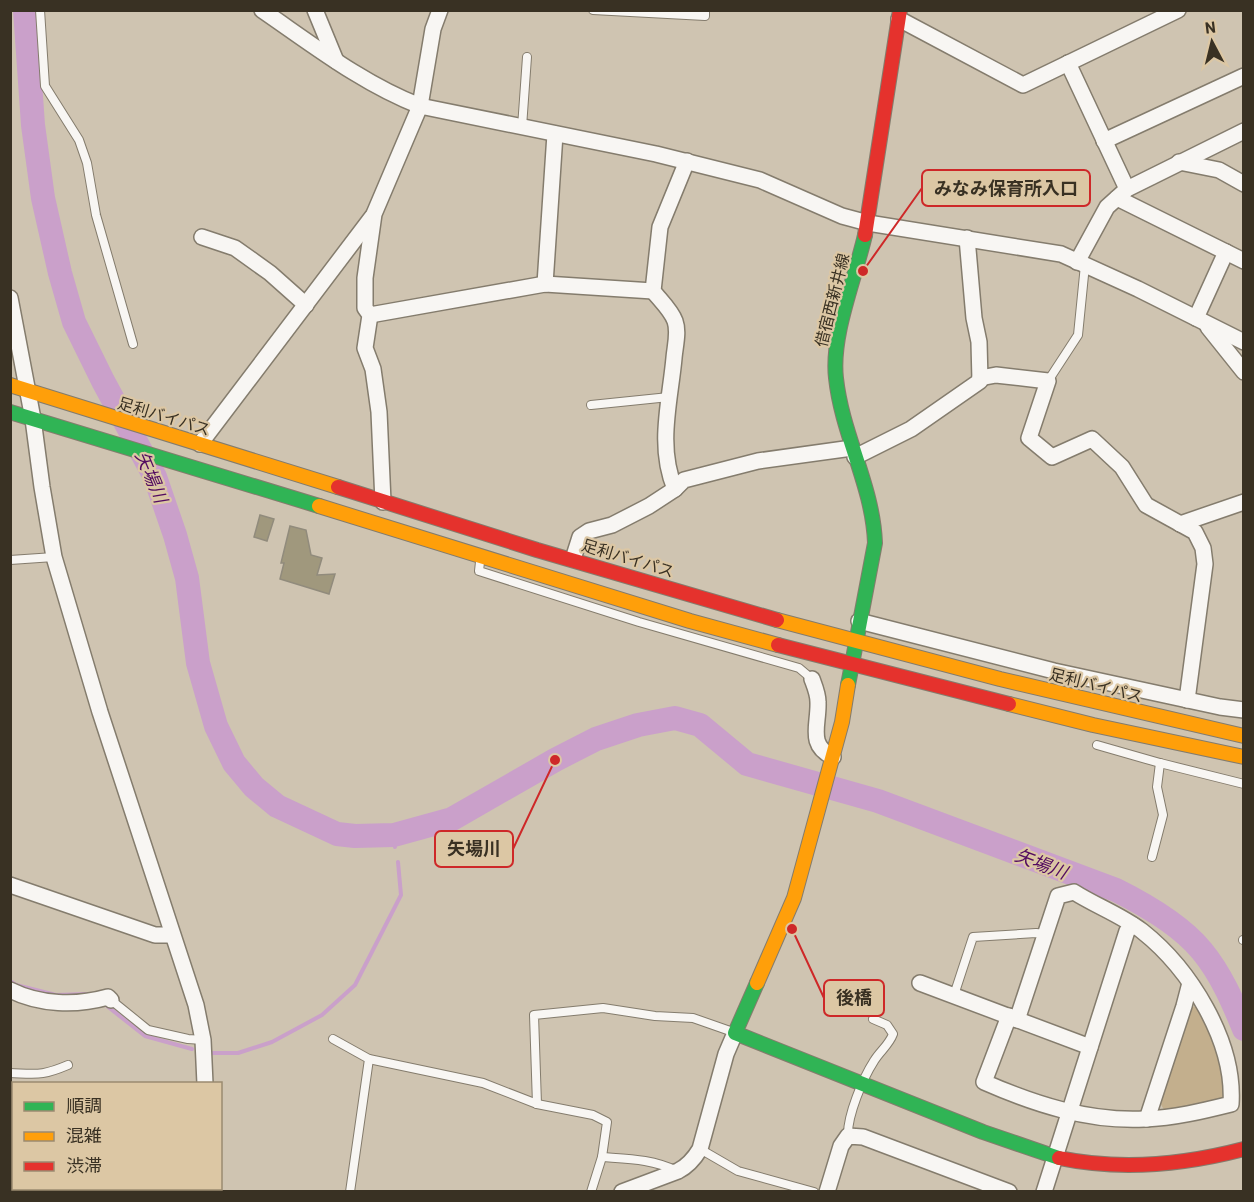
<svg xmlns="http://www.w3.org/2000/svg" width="1254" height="1202" viewBox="0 0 1254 1202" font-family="Barlow,'Noto Sans JP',sans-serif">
<rect width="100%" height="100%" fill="#cfc4b1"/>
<polygon fill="#c3af8d" points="1201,1006 1218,1043 1227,1092 1221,1101 1166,1113 1160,1103 1190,1007"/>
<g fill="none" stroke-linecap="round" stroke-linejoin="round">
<g stroke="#caa0ca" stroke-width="4">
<polyline points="394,835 395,847"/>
<polyline points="10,981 16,985 56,995 88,994"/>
<polyline points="107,1006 145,1036 192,1049"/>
<polyline points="211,1053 238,1053 272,1042 322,1015 355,985 401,895 398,862"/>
</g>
<path stroke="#caa0ca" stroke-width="24" d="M25,10L33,125L43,198L60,273L74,322L103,381L155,477L175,535L187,578L198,663L216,726L234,763L254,787L277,806L337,834L355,836L394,835L452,819L555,760L596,739L638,725L675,718L700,725L747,764L878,801L1116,890C1146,905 1181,925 1202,951C1221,974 1233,1002 1244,1029"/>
</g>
<g fill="#a0987d" stroke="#918b7c" stroke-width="1.5">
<polygon points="260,515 274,519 267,541 254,537"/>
<polygon points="290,526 306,530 311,555 322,558 317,575 335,574 329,594 280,579 284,563 281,563"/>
</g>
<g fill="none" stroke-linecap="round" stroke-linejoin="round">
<g stroke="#847c6d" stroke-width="10">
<g id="lane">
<polyline points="40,10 45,86 79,140 87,163 96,215 133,344"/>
<polyline points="593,10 705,16 705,10"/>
<polyline points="522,127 527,57"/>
<polyline points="1048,381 1078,335 1085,265"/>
<polyline points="591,405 669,397"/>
<polyline points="10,560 54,557"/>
<polyline points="480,562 479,571 639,622 799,668 812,679"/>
<polyline points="1097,745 1160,763 1244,784"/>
<polyline points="1152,857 1163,815 1157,787 1160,763"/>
<polyline points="1243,940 1244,940"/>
<polyline points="954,995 973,937 1036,933 1046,934"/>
<polyline points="111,1000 148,1030 188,1039 203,1040"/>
<polyline points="333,1039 369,1059 350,1192"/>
<polyline points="369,1059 483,1083 537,1104 593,1115 607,1122 602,1157 591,1192"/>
<path d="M10,1073C38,1074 42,1076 68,1065"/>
<polyline points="537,1104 534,1015 603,1008 655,1016 693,1018 733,1032"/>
<path d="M848,1136C847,1116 863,1078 874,1061C880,1051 889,1045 893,1034L887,1025L873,1019"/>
<polyline points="700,1149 738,1171 814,1192"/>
<path d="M602,1157C629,1159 652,1159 677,1171"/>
<polyline points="10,1186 12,1192"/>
</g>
</g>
<g stroke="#847c6d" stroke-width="18">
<g id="street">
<path d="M262,10C313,45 363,84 420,106L656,154L760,180L842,216L868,223L1061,254L1138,289L1244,342"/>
<polyline points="315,10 336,61"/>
<polyline points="899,19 1023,85 1178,10"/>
<polyline points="1068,63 1127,189"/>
<polyline points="1104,141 1244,76"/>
<polyline points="1179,162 1219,170 1244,184"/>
<polyline points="1117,198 1244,261"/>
<polyline points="202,237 235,248 270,273 306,305"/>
<polyline points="1077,262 1107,207 1127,189 1244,131"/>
<polyline points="545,284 555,134"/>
<polyline points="10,298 33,419 42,487 54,557 100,712 196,1005 203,1040 205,1084"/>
<polyline points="370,315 545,284 653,291"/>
<polyline points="1196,318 1226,252"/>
<polyline points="1208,327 1244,372"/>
<polyline points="980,378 996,375 1048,381 1029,438 1052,457 1092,439 1122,467 1146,505 1195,532 1203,548 1205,564 1187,700"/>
<polyline points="200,444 372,217"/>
<polyline points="855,457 911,429 980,381 979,342 974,318 967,238"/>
<path d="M675,489C657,446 670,402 674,358C675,346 679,332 675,321C671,310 660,300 653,291L660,227L687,161"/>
<polyline points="383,502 379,412 373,369 365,348 370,315 365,308 365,278 374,214 420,106 433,29 440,10"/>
<polyline points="1180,524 1244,502"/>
<polyline points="573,559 580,537 589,531 612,525 649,506 675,489 684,480 758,461 852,448"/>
<polyline points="859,621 1054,671 1220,707 1244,710"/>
<path d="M812,679C815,687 818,694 818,702C819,725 807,745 833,757"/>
<polyline points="10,885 155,935 172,935"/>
<polyline points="920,983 1090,1047"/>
<path d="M10,990C40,1005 76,1006 108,997L111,1000"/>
<path d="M1009,1016L984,1082C1034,1104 1089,1122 1145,1119C1174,1118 1203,1111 1231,1104C1235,1041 1190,969 1142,931C1121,915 1096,906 1074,892L1058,896L1017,1020"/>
<polyline points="1147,1119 1184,1006 1190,983"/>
<polyline points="209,1188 209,1192"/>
<path d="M622,1192L678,1171C688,1166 694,1159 700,1149L726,1054L735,1033"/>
<polyline points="827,1192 841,1146 848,1136 863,1137 1009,1192"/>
<polyline points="1044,1192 1127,931 1133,925"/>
</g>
</g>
<g stroke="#847c6d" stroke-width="16">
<g id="fast">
<polyline points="10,412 319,506"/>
<path d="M848,685L875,543C873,486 842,435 836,378C831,335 855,279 865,235"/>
<polyline points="757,983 735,1033 983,1132 1059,1158"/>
</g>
</g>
<g stroke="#847c6d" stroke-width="16">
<g id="slow">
<polyline points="10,385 338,487"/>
<polyline points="319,506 690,621 778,645"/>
<polyline points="777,620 1000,679 1244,736"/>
<polyline points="1009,704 1093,725 1244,757"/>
<polyline points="757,983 794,898 842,722 848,685"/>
</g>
</g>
<g stroke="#847c6d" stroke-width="16">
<g id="jam">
<polyline points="865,235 900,10"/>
<polyline points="338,487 537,550 777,620"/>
<polyline points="778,645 1009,704"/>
<path d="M1059,1158C1122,1171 1183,1165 1244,1149"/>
</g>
</g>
<use href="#lane" stroke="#f8f6f3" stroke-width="8"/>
<use href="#street" stroke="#f8f6f3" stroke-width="15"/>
<use href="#fast" stroke="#30b455" stroke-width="14"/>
<use href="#slow" stroke="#ff9f0a" stroke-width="14"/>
<use href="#jam" stroke="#e5322d" stroke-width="14"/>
</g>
<g text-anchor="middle" stroke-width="4.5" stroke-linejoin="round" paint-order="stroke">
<g font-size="16" fill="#393123" stroke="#dcc7a4">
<text transform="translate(832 300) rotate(-76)" y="6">借宿西新井線</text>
<text transform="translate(164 416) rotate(17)" y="6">足利バイパス</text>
<text transform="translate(628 558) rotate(17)" y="6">足利バイパス</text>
<text transform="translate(1096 685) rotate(14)" y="6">足利バイパス</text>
</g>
<g font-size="18" font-style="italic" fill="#530c61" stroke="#dcc7a4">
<text transform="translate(151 477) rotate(67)" y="6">矢場川</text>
<text transform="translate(1041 864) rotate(21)" y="6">矢場川</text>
</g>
</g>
<path fill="none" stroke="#ce2828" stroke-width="2" d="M863 271L922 188M555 760L513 849M792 929L824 998"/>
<g fill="#ce2828" stroke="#dcc7a4" stroke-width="2">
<circle cx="863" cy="271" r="6"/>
<circle cx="555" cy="760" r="6"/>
<circle cx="792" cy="929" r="6"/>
</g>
<g fill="#dcc7a4" stroke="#ce2828" stroke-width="2">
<rect x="922" y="170" width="168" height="36" rx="6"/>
<rect x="435" y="831" width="78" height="36" rx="6"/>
<rect x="824" y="980" width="60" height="36" rx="6"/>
</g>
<g font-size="18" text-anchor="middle" font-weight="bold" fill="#393123">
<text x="1006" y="195">みなみ保育所入口</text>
<text x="474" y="855">矢場川</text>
<text x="854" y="1004">後橋</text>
</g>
<rect width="1254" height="1202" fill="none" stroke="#393123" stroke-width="24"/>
<rect x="12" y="1082" width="210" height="108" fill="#dcc7a4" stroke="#9b8b70" stroke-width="1.5"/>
<rect x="24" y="1102" width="30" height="9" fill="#30b455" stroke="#9b8b70" stroke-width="1.5"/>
<text x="66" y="1112" font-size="18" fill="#393123">順調</text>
<rect x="24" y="1132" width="30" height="9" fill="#ff9f0a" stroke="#9b8b70" stroke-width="1.5"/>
<text x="66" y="1142" font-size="18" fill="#393123">混雑</text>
<rect x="24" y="1162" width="30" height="9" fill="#e5322d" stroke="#9b8b70" stroke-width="1.5"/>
<text x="66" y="1172" font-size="18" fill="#393123">渋滞</text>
<g transform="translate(1212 42) rotate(353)" stroke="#dcc7a4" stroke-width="4.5" paint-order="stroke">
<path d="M0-4.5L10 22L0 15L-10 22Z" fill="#393123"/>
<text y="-9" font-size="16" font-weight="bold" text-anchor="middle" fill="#393123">N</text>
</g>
</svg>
